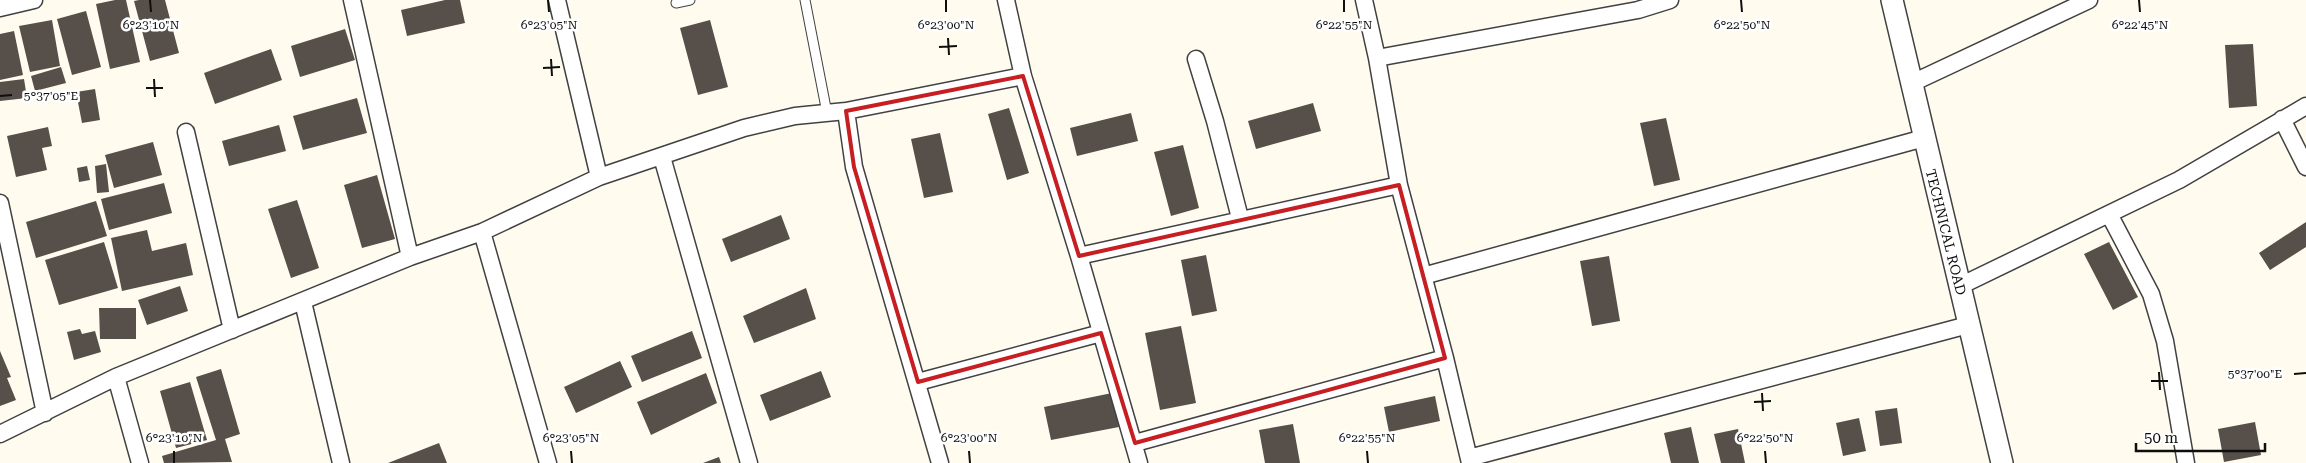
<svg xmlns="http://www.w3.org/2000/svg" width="2306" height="463" font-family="'Roboto Serif',serif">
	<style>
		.building { fill: #574f4a }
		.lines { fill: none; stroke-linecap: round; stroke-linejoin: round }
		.service-casing { stroke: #414141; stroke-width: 11 }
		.minor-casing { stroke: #414141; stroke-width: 19 }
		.tertiary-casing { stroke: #414141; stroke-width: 24 }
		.service { stroke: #fff; stroke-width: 9 }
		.minor { stroke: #fff; stroke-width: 16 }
		.tertiary { stroke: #fff; stroke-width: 21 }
		.marked { fill: none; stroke: #c61e21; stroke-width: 4; stroke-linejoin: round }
		.ticks { fill: none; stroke: #0e0e0e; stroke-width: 2 }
		.labels { text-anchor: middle; stroke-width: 5; stroke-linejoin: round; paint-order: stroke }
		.street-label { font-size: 14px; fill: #0e0e0e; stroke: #fff }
		.ticks-label { font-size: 12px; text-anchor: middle; fill: #0e0e0e; stroke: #fff; stroke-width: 5; stroke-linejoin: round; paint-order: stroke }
	</style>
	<rect width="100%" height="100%" fill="#fffcef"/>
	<path class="building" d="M115,0H126L140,62L110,69L96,4Z
		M139,0H165L179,53L150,61L134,1Z
		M445,0H460L465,23L407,36L401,10Z
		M86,11L101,67L72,75L57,19Z
		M52,20L60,66L30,72L19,26Z
		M710,20L728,87L698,95L680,28Z
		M345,29L355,60L300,77L291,46Z
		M14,31L23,75L0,80V34Z
		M2253,44L2257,106L2229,108L2225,45Z
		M271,49L282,80L215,104L204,73Z
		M61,67L66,83L35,91L31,76Z
		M24,79L27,98L0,101V82Z
		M95,89L100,120L82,123L76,92Z
		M357,98L367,133L303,150L293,116Z
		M1313,103L1321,131L1256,149L1248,121Z
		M1009,108L1029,173L1007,180L988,114Z
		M1131,113L1138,141L1077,156L1070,128Z
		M1666,118L1680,180L1654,186L1640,123Z
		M279,125L286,151L229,166L222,141Z
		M48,127L52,146L42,148L47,170L16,177L7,136Z
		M940,133L953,192L924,198L911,139Z
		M153,142L162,175L114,188L105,155Z
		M1183,145L1199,208L1171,216L1154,152Z
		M106,164L109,192L97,193L95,166Z
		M87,166L90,180L79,182L77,168Z
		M377,175L395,239L362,248L344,185Z
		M164,183L172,213L109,230L101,199Z
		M297,200L319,268L291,278L268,209Z
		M96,201L107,236L36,258L26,222Z
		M781,215L790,239L731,262L722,239Z
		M2306,222V247L2270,270L2259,253Z
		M147,230L152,251L186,243L193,275L122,291L111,238Z
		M104,242L118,288L59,305L45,260Z
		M2109,242L2138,297L2113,310L2084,254Z
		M1206,255L1217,311L1192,316L1181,260Z
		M1609,256L1620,321L1592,326L1580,261Z
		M180,286L188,311L147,325L138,300Z
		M806,288L816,319L754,343L743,316Z
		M99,308H136V339H100Z
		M1181,326L1196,403L1160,410L1145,333Z
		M80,329L82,334L95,331L101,352L74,360L67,332Z
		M692,331L702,358L642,382L631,356Z
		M0,351L11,377L7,378L16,400L0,406Z
		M620,361L632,387L576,413L564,387Z
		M221,369L240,434L225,439L232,462L164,463L162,456L216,440L196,377Z
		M821,371L831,397L770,421L760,395Z
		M706,373L717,403L651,435L637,402Z
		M190,382L207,440L176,448L160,391Z
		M1112,393L1119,427L1051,440L1044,407Z
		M1435,396L1440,421L1389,432L1384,407Z
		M1897,408L1902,443L1880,446L1875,411Z
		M1859,418L1866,451L1843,456L1836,423Z
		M2255,422L2261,455L2224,462L2218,429Z
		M1293,424L1300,463H1265L1259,430Z
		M1691,427L1699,463H1671L1664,433Z
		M1738,429L1745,463H1721L1714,434Z
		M439,443L447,463H388Z
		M719,457L721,463H703Z"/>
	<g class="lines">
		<g class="service-casing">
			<path id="service" d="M805,0L827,113
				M676,3L690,0"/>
		</g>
		<g class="minor-casing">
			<path id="minor" d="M352,0L410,257
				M557,0L599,177
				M1006,0L1023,76L1079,256L1139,463
				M1364,0L1377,58L1399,185L1445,358L1470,463
				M0,8L34,0
				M1377,58L1638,10L1670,0
				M1196,59L1215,121L1240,218
				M1910,84L2089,0
				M846,111L854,167L940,463
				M2282,119L2306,167
				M186,132L232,330
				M662,157L749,463
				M0,203L45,413
				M2109,214L2151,294L2165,341L2186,463
				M482,232L548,463
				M1079,256L1399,185
				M1423,276L1924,138
				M1960,286L2179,180L2306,106
				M303,302L341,463
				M116,377L140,463
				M918,382L1101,333
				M0,434L116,377L410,257L482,232L599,177L744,128L795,116L846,111L1023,76
				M1135,443L1445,358
				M1469,458L1968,325"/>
		</g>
		<g class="tertiary-casing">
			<path id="tertiary" d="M1892,0L2002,463"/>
		</g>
		<use href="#service" class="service"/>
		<use href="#minor" class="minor"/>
		<use href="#tertiary" class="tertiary"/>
	</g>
	<path class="marked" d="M1023,76L1079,256L1399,185L1445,358L1135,443L1101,333L918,382L854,167L846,111Z"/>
	<path class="ticks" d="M150,0L151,12M548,0L549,12M946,0V12M1344,0V12M1741,0L1742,12M2139,0L2140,12M948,38L949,55M939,47L957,46M551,59L552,76M543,68L560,67M154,79L155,97M146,88H163M0,96L12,95M2159,372L2160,390M2294,374L2306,373M2151,381H2168M1762,393L1763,411M1754,402L1771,401M174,451V463M571,451L572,463M969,451L970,463M1367,451L1368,463M1765,451L1766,463"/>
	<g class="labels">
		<g class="street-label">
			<text transform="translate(1946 232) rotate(76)" y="5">TECHNICAL ROAD</text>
		</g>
	</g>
	<g class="ticks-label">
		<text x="1344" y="29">6°22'55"N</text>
		<text x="1742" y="29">6°22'50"N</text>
		<text x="2140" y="29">6°22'45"N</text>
		<text x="151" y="29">6°23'10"N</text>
		<text x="549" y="29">6°23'05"N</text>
		<text x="946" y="29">6°23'00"N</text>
		<text x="51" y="100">5°37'05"E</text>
		<text x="2255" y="378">5°37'00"E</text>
		<text x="174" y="442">6°23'10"N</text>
		<text x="571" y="442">6°23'05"N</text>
		<text x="969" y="442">6°23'00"N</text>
		<text x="1367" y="442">6°22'55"N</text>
		<text x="1765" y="442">6°22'50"N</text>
	</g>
	<path d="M2136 443v8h129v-8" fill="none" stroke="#0e0e0e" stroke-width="2.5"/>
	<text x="2144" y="443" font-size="15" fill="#0e0e0e" stroke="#ffffff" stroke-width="4" paint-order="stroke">50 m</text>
</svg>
